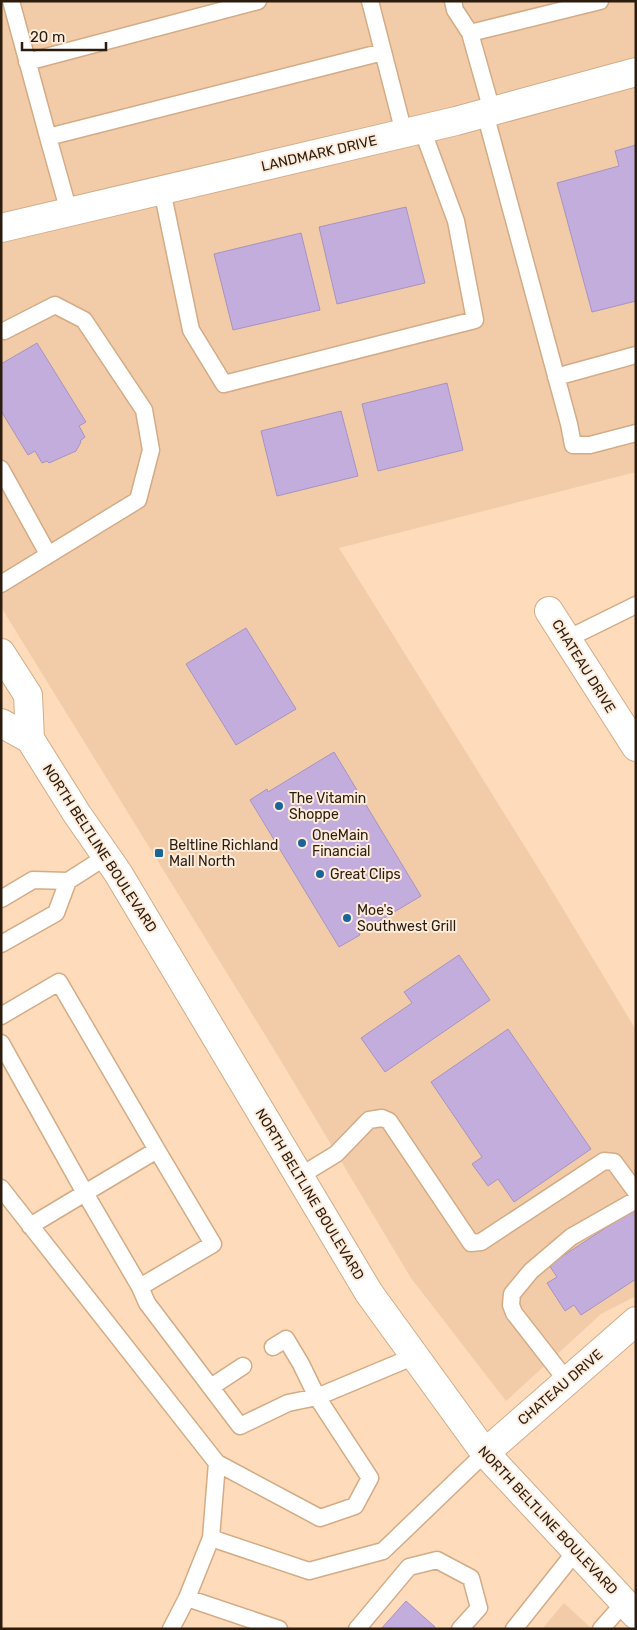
<svg xmlns="http://www.w3.org/2000/svg" width="637" height="1630" font-family="Rubik,sans-serif">
	<style>
		.built { fill: #f2cca9 }
		.building { fill: #c2addd; stroke: #a793c1 }
		.lines { fill: none; stroke-linecap: round; stroke-linejoin: round }
		.service-casing { stroke: #d4ab85; stroke-width: 19 }
		.minor-casing { stroke: #d4ab85; stroke-width: 30 }
		.primary-casing { stroke: #d4ab85; stroke-width: 30 }
		.service { stroke: #fff; stroke-width: 16 }
		.minor { stroke: #fff; stroke-width: 28 }
		.primary { stroke: #fff; stroke-width: 28 }
		.poi-dot { fill: #1b6498; stroke: #fdecdc; stroke-width: 2 }
		.labels { text-anchor: middle; stroke-width: 4; stroke-linejoin: round; paint-order: stroke }
		.street-label { font-size: 14px; fill: #2b1c0d; stroke: #fdecdc }
		.poi-label { font-size: 14px; fill: #2b1c0d; stroke: #fdecdc; text-anchor: start }
	</style>
	<rect width="100%" height="100%" fill="#fddbbb"/>
	<path class="built" d="M1,1H636V472L339,548L545,879L636,1030V1296L601,1314L506,1401L411,1278L275,1051L1,607Z
		M564,1603L592,1629H542Z"/>
	<path class="building" d="M636,145V301L592,312L557,183L619,166L615,151Z
		M406,207L425,283L337,304L319,227Z
		M301,233L320,310L233,330L214,254Z
		M37,343L86,422L79,426L85,437L80,441L81,442L76,451L49,463L47,461L42,463L35,451L28,455L1,411V364Z
		M447,383L463,450L378,471L362,404Z
		M341,411L358,476L277,496L261,431Z
		M246,628L296,709L236,745L186,664Z
		M334,752L421,896L359,933L360,935L339,947L250,800L267,789L268,792Z
		M459,955L490,1000L385,1072L361,1038L412,1003L404,992Z
		M508,1029L591,1149L514,1202L498,1179L488,1186L472,1164L482,1157L431,1082Z
		M636,1208V1279L581,1315L574,1305L565,1311L547,1283L557,1277L549,1265Z
		M406,1601L435,1627L434,1629H381Z"/>
	<g class="lines">
		<g class="service-casing">
			<path id="service" d="M11,1L48,137
				M370,1L404,133
				M453,1L455,10L470,33
				M27,62L258,1
				M492,111L470,33L600,1
				M485,113L569,424L573,445H590L636,433
				M162,190L191,330L224,384L475,320L456,221L422,129
				M69,212L48,137L383,52
				M556,377L636,355
				M1,469L48,554
				M1,584L138,500L151,450L144,410L84,320L55,305L4,331
				M567,639L636,605
				M1,899L33,880L68,881L107,856
				M1,944L56,913L68,881
				M1,1016L59,982L157,1150
				M1,1043L85,1193L157,1150L213,1244L140,1287
				M300,1176L336,1154L369,1120L382,1118L389,1121L471,1243L481,1242L604,1161L614,1162L636,1192
				M1,1188L217,1463L211,1538L309,1571L383,1551L485,1453
				M30,1226L85,1193L140,1287L147,1303L240,1426L288,1403L317,1397L415,1356
				M567,1381L514,1313L511,1305L512,1294L531,1271L571,1237L636,1200
				M211,1387L243,1366
				M217,1463L320,1518L355,1506L370,1478L317,1397L301,1364L286,1339L273,1347
				M187,1598L279,1629
				M171,1629L187,1598L211,1538
				M357,1629L409,1567L437,1560L471,1578L479,1608L460,1629
				M514,1629L576,1551
				M601,1629L624,1603"/>
		</g>
		<g class="minor-casing">
			<path id="minor" d="M1,228L456,121L636,72
				M549,611L636,747
				M485,1453L636,1321"/>
		</g>
		<g class="primary-casing">
			<path id="primary" d="M1,653L28,695L30,739
				M1,723L30,739L77,814L118,873L369,1293L485,1453L636,1615"/>
		</g>
		<use href="#service" class="service"/>
		<use href="#minor" class="minor"/>
		<use href="#primary" class="primary"/>
	</g>
	<g class="poi-dot">
		<circle cx="279" cy="806" r="5"/>
		<circle cx="302" cy="843" r="5"/>
		<rect x="154" y="848" width="10" height="10" rx="2.5"/>
		<circle cx="320" cy="874" r="5"/>
		<circle cx="347" cy="918" r="5"/>
	</g>
	<g class="labels">
		<g class="street-label">
			<text transform="translate(319 153) rotate(-13)" y="5">LANDMARK DRIVE</text>
			<text transform="translate(584 666) rotate(58)" y="5">CHATEAU DRIVE</text>
			<text transform="translate(100 848) rotate(57)" y="5">NORTH BELTLINE BOULEVARD</text>
			<text transform="translate(310 1194) rotate(59)" y="5">NORTH BELTLINE BOULEVARD</text>
			<text transform="translate(560 1387) rotate(-41)" y="5">CHATEAU DRIVE</text>
			<text transform="translate(548 1520) rotate(47)" y="5">NORTH BELTLINE BOULEVARD</text>
		</g>
		<g class="poi-label">
			<text x="289" y="803">The Vitamin<tspan x="289" dy="16">Shoppe</tspan></text>
			<text x="312" y="840">OneMain<tspan x="312" dy="16">Financial</tspan></text>
			<text x="169" y="850">Beltline Richland<tspan x="169" dy="16">Mall North</tspan></text>
			<text x="330" y="879">Great Clips</text>
			<text x="357" y="915">Moe's<tspan x="357" dy="16">Southwest Grill</tspan></text>
		</g>
	</g>
	<rect width="637" height="1630" fill="none" stroke="#2b1c0d" stroke-width="5"/>
	<path d="M22 42v8h84v-8" fill="none" stroke="#2b1c0d" stroke-width="2.5"/>
	<text x="30" y="42" font-size="15" fill="#2b1c0d" stroke="#fdecdc" stroke-width="4" paint-order="stroke">20 m</text>
</svg>
